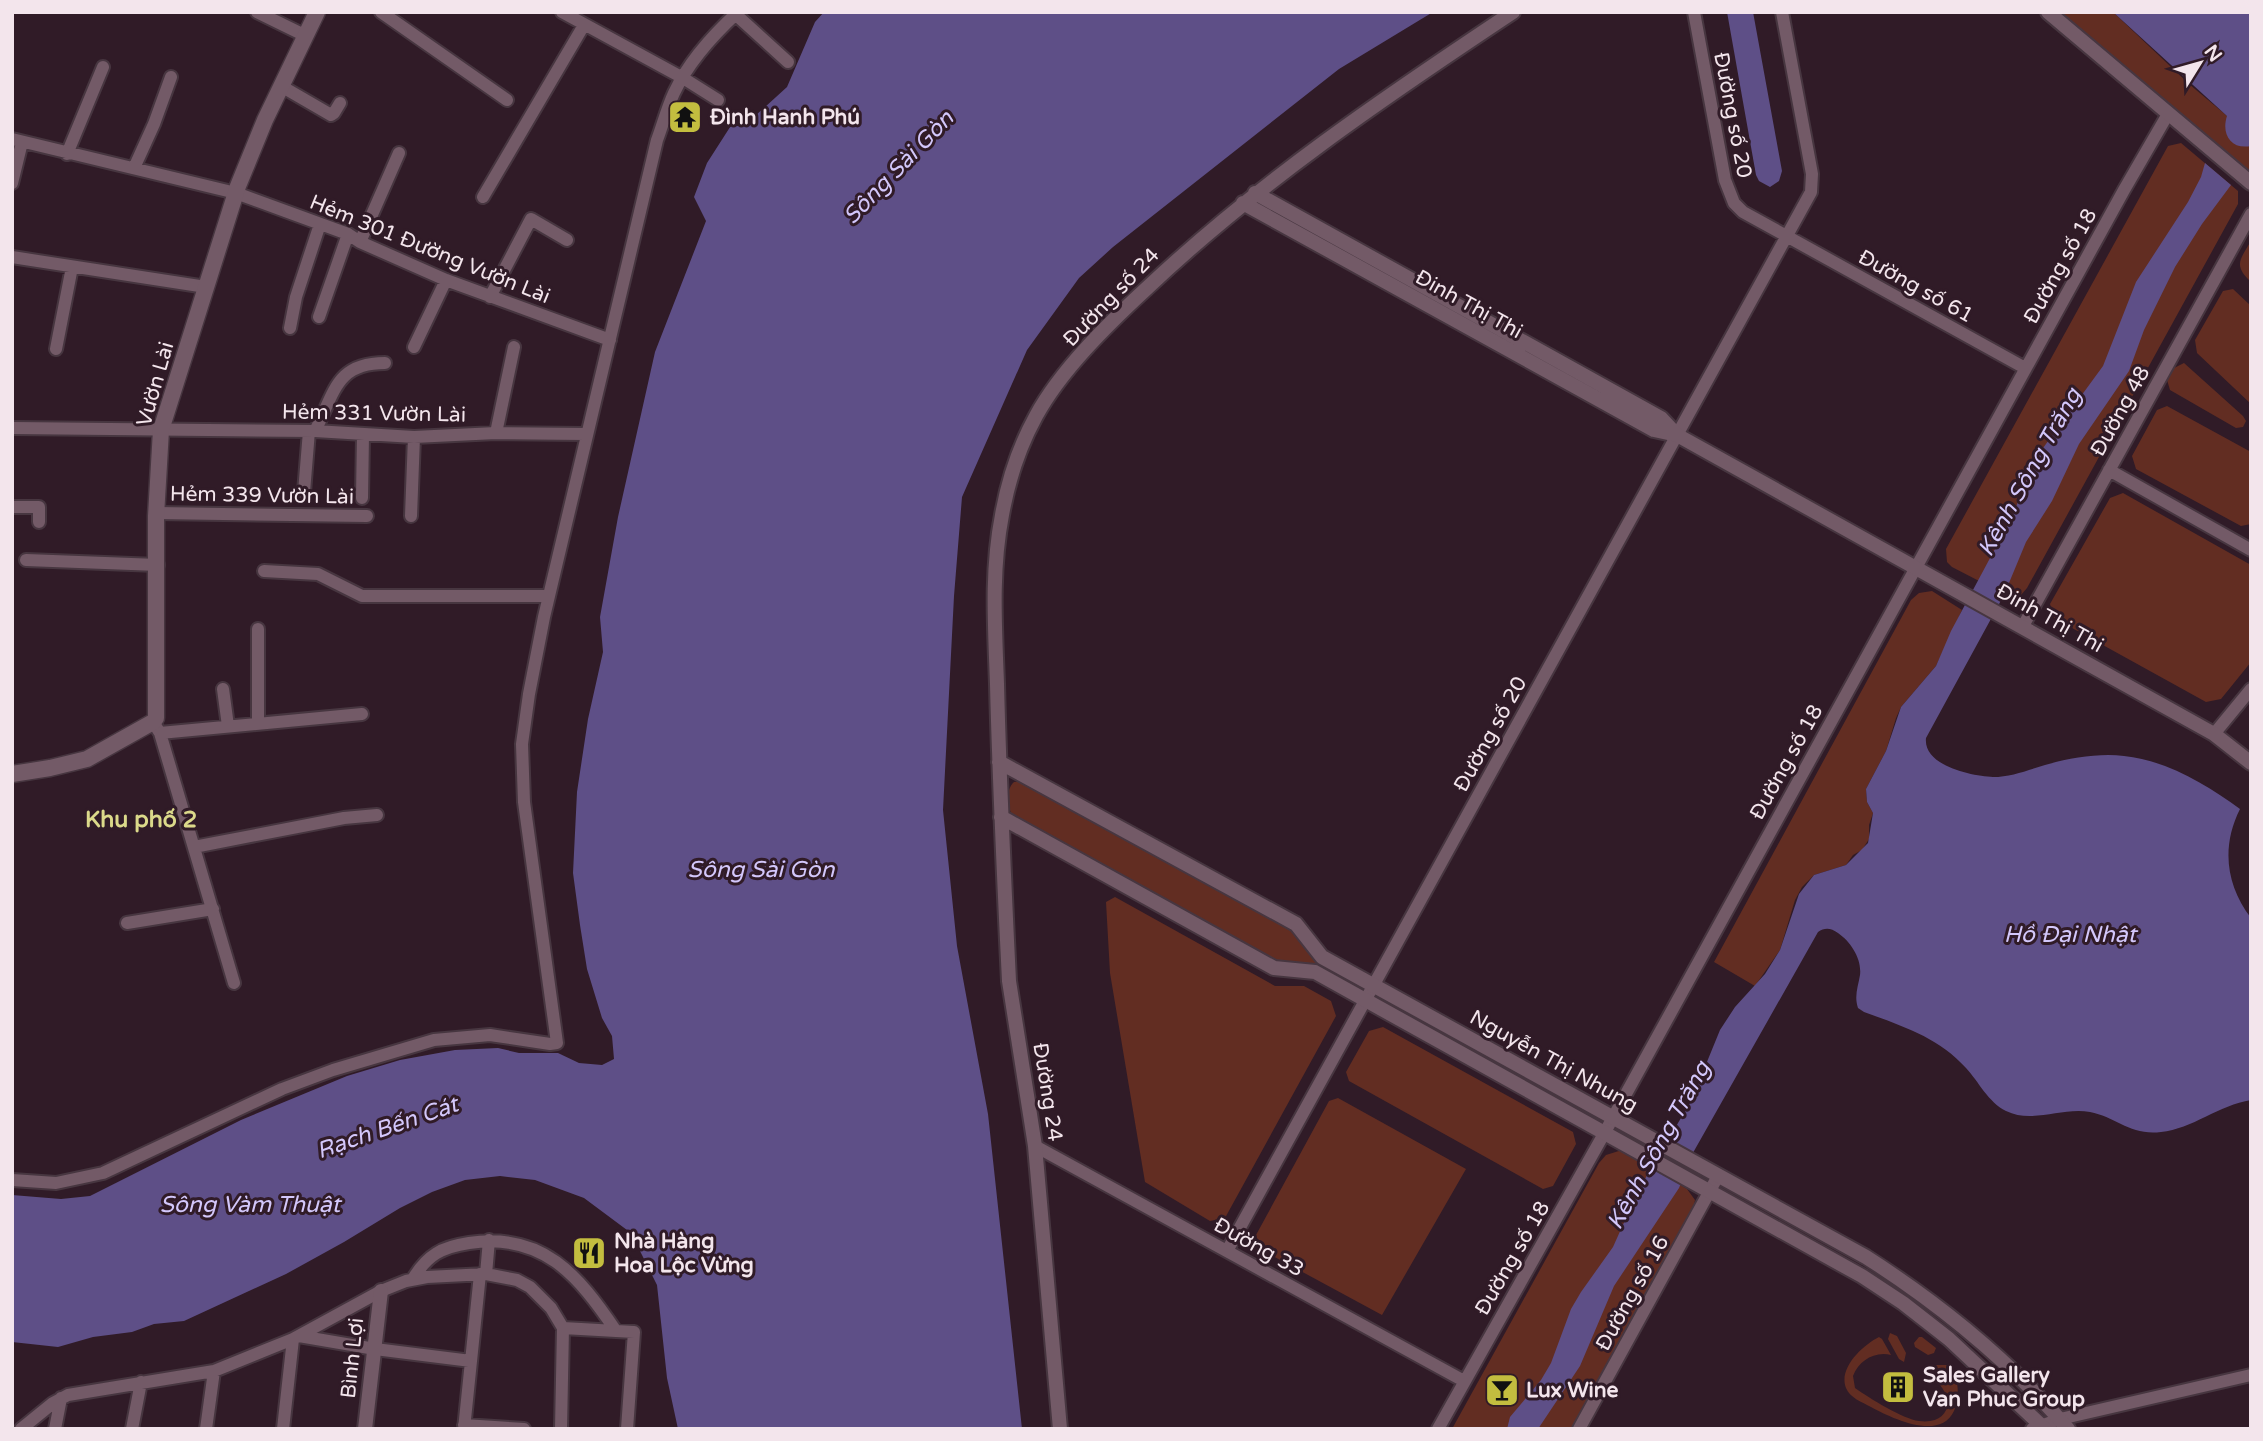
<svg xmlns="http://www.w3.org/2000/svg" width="2263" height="1441" font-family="'Varela Round',sans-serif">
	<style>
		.green { fill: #622d22 }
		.water { fill: #5e4f87 }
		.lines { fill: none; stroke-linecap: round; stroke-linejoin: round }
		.minor-casing { stroke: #473640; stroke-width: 16 }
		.tertiary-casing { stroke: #473640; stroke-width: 18 }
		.secondary-casing { stroke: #473640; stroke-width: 19 }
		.minor { stroke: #735a67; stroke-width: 12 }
		.tertiary { stroke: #735a67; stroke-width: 14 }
		.secondary { stroke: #735a67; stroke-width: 16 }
		.labels { text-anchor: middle; stroke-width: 6; stroke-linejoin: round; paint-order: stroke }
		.street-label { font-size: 21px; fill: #f3e5ec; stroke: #301b27 }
		.poi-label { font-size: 21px; font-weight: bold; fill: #f3e5ec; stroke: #301b27; text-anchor: start }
		.water-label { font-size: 23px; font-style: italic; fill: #d3c7fb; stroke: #301b27 }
		.neighbourhood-label { font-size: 23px; font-weight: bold; fill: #dbd98a; stroke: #301b27 }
	</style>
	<rect width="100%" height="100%" fill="#301b27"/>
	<path class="green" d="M2059,12H2113L2189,84L2251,136V175Z
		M2181,143L2238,191V204L2027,588L2021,595L2010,597L1952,567L1947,562L1946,549L2168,146Z
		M2251,241V282C2233,265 2240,260 2251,241Z
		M2233,289L2251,306V404L2197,353L2195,340L2223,291Z
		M2184,363L2243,416L2246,421L2243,427L2236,428L2170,390L2167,380L2174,368Z
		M2167,406L2251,452V524L2241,526L2136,469L2132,456L2157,410Z
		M2123,493L2251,565V662L2221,699L2206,702L2054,618L2050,604L2110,498Z
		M1932,591L1962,610L1936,666L1901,707L1896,718L1886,751L1866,789L1867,802L1873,813L1869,825V839L1862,850L1853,855L1846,865L1814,875L1802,887L1795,900L1780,950L1755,986L1714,962L1911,600L1919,593Z
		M1021,781L1292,930L1314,958L1337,972L1336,975L1313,965L1279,963L1013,817C1007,807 1005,790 1014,782Z
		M1115,897L1275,986H1304L1331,1001L1336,1016L1225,1218L1210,1221L1145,1182L1110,973L1106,902Z
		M1399,1006L1580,1107L1578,1111L1396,1011Z
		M1383,1027L1573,1132L1576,1144L1553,1186L1543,1189L1349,1081L1346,1072L1369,1031Z
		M1338,1098L1466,1169L1382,1315L1260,1249L1256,1235L1329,1101Z
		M1622,1150L1629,1152L1687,1189L1695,1200L1694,1205L1572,1429H1452L1599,1163L1606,1155Z
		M1890,1333L1897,1336L1906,1353L1904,1362L1899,1359L1888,1339Z
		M1879,1337L1882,1339L1891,1355C1874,1351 1859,1361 1853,1376L1855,1388C1869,1398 1903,1419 1919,1421C1950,1425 1956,1398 1935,1380L1956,1379C1959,1389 1958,1400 1954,1411C1940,1441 1893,1419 1871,1407C1862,1402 1850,1398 1846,1388C1838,1368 1863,1345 1879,1337Z
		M1919,1337H1922L1936,1348L1934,1353L1928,1355L1915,1347L1914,1343Z
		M1927,1365H1949L1954,1369L1950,1373L1926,1375L1921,1372Z"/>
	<path class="water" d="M824,12H1433L1339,69L1113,247L1079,278L1027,350L962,497L954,596L943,810L957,946L988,1114L1022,1429H678L667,1378L657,1285L631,1233L584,1198L535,1180L500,1176L465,1180L432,1192L400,1208L344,1242L286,1274L184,1321L154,1324L132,1332L93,1337L58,1347L12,1342V1195L61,1199L90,1196L241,1120L347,1076L400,1060L455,1050L498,1048L519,1053H558L579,1063L602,1065L614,1059L612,1036L602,1018L587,969L580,925L573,873L577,792L588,719L603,652L600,617L618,517L655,352L706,221L694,197L707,163L732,124L755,116L787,87L815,22Z
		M1727,12H1753L1782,171L1779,181L1770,187L1759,181L1756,175Z
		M2113,12H2251V146C2231,150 2221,134 2227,116Z
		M2205,163L2231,185L2202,224L2175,267L2144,330L2129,371L2079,444L2052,501L2026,542L2004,595L1926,738C1923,766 1972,776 1993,777C2011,777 2028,770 2045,765C2070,758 2099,753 2124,756C2166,760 2207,785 2240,809C2221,847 2226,885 2251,918V1100C2219,1105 2192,1129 2161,1132C2131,1136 2116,1117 2090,1112C2062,1107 2032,1124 2006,1111C1988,1102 1979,1082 1966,1068C1938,1037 1902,1026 1864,1012L1858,1008C1854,996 1858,987 1860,975C1862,959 1851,942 1838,933C1831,928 1825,927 1818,932L1694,1151L1679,1188L1614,1286L1580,1366L1538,1429H1507L1510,1417L1541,1380L1551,1363L1571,1309L1581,1292L1613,1247L1639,1189L1691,1101L1720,1030L1735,1007L1765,974L1780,950L1799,894L1814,875L1846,865L1868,843L1873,813L1867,802L1866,789L1886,751L1901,707L1936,666L1951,631L2012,517L2035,459L2103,366L2136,282L2188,202L2201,177Z"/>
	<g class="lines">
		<g class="minor-casing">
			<path id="minor" d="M257,12L306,36
				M381,12L507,100
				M562,12L683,78L718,100
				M733,12L788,62
				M1694,12L1725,180L1734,203L1743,212L2025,368
				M281,86L331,115L334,113L340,103
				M12,139L236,193L348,234L360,242L446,280L610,340
				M67,154L103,67
				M134,168L154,124L171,77
				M12,183L22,142
				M483,197L584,25
				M360,242L399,153
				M12,257L206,287
				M490,297L531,219L567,240
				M319,317L348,234
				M290,328L296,297L320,224
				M414,347L446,280
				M56,349L72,267
				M12,428L315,431L414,437L496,433L586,434
				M315,431C335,392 336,363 385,363
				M496,433L514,347
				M2109,470L2251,550
				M304,492L309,431
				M362,498L363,435
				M12,507H39V522
				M156,513L367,516
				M411,516L414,437
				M26,560L158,565
				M264,571L318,574L362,596H549
				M2023,626L2251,214
				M223,689L228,726
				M153,722L160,733L234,983
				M258,723V629
				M160,733L362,714
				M2214,734L2251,689
				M194,847L344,818L377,815
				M127,923L213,909
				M1035,1146L1464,1381
				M12,1180L56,1183L103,1173L282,1089L333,1070L434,1040L490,1035L550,1044L557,1043L524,802L522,744L529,694L544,617L657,140C663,124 667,108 674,93C688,63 714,34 738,12
				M1227,1251L1811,192L1812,174L1782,12
				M486,1274L489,1240
				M413,1279C427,1255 442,1247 469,1243C543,1232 578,1275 616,1331
				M563,1328L634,1332L627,1429
				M299,1336L375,1349L471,1361
				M464,1425L524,1429
				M21,1429L53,1403L68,1395L214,1371L293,1339L381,1291L406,1281L427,1277L486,1274L517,1280L530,1287L551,1308L563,1328L561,1429
				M55,1429L61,1398
				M132,1429L141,1382
				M206,1429L214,1371
				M283,1429L293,1339
				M464,1429L480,1274
				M1438,1429L1605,1132L2124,190L2168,114
				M1579,1429L1718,1176
				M2032,1429L2060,1419L2251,1375"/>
		</g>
		<g class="tertiary-casing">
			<path id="tertiary" d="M2048,12L2251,183
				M1255,193L1661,418L1677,435
				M1243,203L1654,430L1677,435L2214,734L2251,763
				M999,762L1296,924L1322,957L1866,1257C1941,1305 2010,1361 2068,1429
				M1001,817L1274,968L1315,972L1862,1276L1903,1303L1949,1339L2045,1429
				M365,1429L381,1291
				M1060,1429L1035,1146L1009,981L1007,940C1003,855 999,769 997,684C995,627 991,571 1002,515C1008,481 1019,447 1036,416C1061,370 1107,325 1146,289C1258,183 1385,97 1513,12"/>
		</g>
		<g class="secondary-casing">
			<path id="secondary" d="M12,774L50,768L87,759L153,722L156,718V516L161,430L238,186L265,120L317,12"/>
		</g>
		<use href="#minor" class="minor"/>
		<use href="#tertiary" class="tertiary"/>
		<use href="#secondary" class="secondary"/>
	</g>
	<defs>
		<g id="temple-square" transform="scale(1.75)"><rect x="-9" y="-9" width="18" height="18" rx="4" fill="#c3bd3f" stroke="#301b27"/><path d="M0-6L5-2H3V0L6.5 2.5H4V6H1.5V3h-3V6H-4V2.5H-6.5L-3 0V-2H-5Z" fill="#111"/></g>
		<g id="restaurant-square" transform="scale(1.75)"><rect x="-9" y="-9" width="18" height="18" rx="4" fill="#c3bd3f" stroke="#301b27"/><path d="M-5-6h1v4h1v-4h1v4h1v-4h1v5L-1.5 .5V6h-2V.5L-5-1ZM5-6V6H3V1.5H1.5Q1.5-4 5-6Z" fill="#111"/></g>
		<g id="building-square" transform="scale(1.75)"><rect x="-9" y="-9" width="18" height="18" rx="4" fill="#c3bd3f" stroke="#301b27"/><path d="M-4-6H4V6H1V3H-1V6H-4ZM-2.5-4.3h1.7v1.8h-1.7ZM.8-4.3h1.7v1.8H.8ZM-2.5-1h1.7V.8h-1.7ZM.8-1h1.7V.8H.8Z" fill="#111"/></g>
		<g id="bar-square" transform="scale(1.75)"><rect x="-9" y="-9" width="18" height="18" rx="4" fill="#c3bd3f" stroke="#301b27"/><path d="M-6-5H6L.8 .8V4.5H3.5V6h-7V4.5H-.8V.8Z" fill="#111"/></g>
	</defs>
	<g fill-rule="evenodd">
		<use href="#temple-square" x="685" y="117"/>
		<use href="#restaurant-square" x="589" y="1253"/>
		<use href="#building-square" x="1898" y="1387"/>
		<use href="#bar-square" x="1502" y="1390"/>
	</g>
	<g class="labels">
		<g class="street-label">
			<text transform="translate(1733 115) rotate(79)" y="7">Đường số 20</text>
			<text transform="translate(430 249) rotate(22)" y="7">Hẻm 301 Đường Vườn Lài</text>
			<text transform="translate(2060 266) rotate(-61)" y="7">Đường số 18</text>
			<text transform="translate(1916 286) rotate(29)" y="7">Đường số 61</text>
			<text transform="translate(1111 297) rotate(-46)" y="7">Đường số 24</text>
			<text transform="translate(1469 304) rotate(29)" y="7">Đinh Thị Thi</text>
			<text transform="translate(155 384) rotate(-74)" y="7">Vườn Lài</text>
			<text transform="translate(2120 411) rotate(-61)" y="7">Đường 48</text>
			<text transform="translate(374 413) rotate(1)" y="7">Hẻm 331 Vườn Lài</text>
			<text transform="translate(262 495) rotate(1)" y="7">Hẻm 339 Vườn Lài</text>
			<text transform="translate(2050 618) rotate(29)" y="7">Đinh Thị Thi</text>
			<text transform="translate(1490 734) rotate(-61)" y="7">Đường số 20</text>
			<text transform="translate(1786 762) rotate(-61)" y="7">Đường số 18</text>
			<text transform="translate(1554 1061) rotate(29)" y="7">Nguyễn Thị Nhung</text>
			<text transform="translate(1048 1092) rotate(81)" y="7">Đường 24</text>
			<text transform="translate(1259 1247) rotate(29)" y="7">Đường 33</text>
			<text transform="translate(1512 1258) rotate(-60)" y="7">Đường số 18</text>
			<text transform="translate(1632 1293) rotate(-61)" y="7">Đường số 16</text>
			<text transform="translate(352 1358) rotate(-84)" y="7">Bình Lợi</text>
		</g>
		<g class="poi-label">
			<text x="710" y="124">Đình Hanh Phú</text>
			<text x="614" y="1248">Nhà Hàng<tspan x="614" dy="24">Hoa Lộc Vừng</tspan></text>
			<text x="1923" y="1382">Sales Gallery<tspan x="1923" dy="24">Van Phuc Group</tspan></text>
			<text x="1526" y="1397">Lux Wine</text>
		</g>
		<g class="water-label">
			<text transform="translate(898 167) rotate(-46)" y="8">Sông Sài Gòn</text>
			<text transform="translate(2029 472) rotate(-61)" y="8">Kênh Sông Trăng</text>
			<text x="761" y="877">Sông Sài Gòn</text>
			<text x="2070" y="942">Hồ Đại Nhật</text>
			<text transform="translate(387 1127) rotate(-19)" y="8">Rạch Bến Cát</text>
			<text transform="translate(1658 1145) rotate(-61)" y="8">Kênh Sông Trăng</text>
			<text x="250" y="1212">Sông Vàm Thuật</text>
		</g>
		<g class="neighbourhood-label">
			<text x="141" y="827">Khu phố 2</text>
		</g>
	</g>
	<rect width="2263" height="1441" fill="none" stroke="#f3e5ec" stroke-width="28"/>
	<g transform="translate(2200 63) rotate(53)" stroke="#301b27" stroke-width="5" paint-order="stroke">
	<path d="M0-5L12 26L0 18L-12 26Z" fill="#f3e5ec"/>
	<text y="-10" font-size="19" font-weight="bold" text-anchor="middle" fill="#f3e5ec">N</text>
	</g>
</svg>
